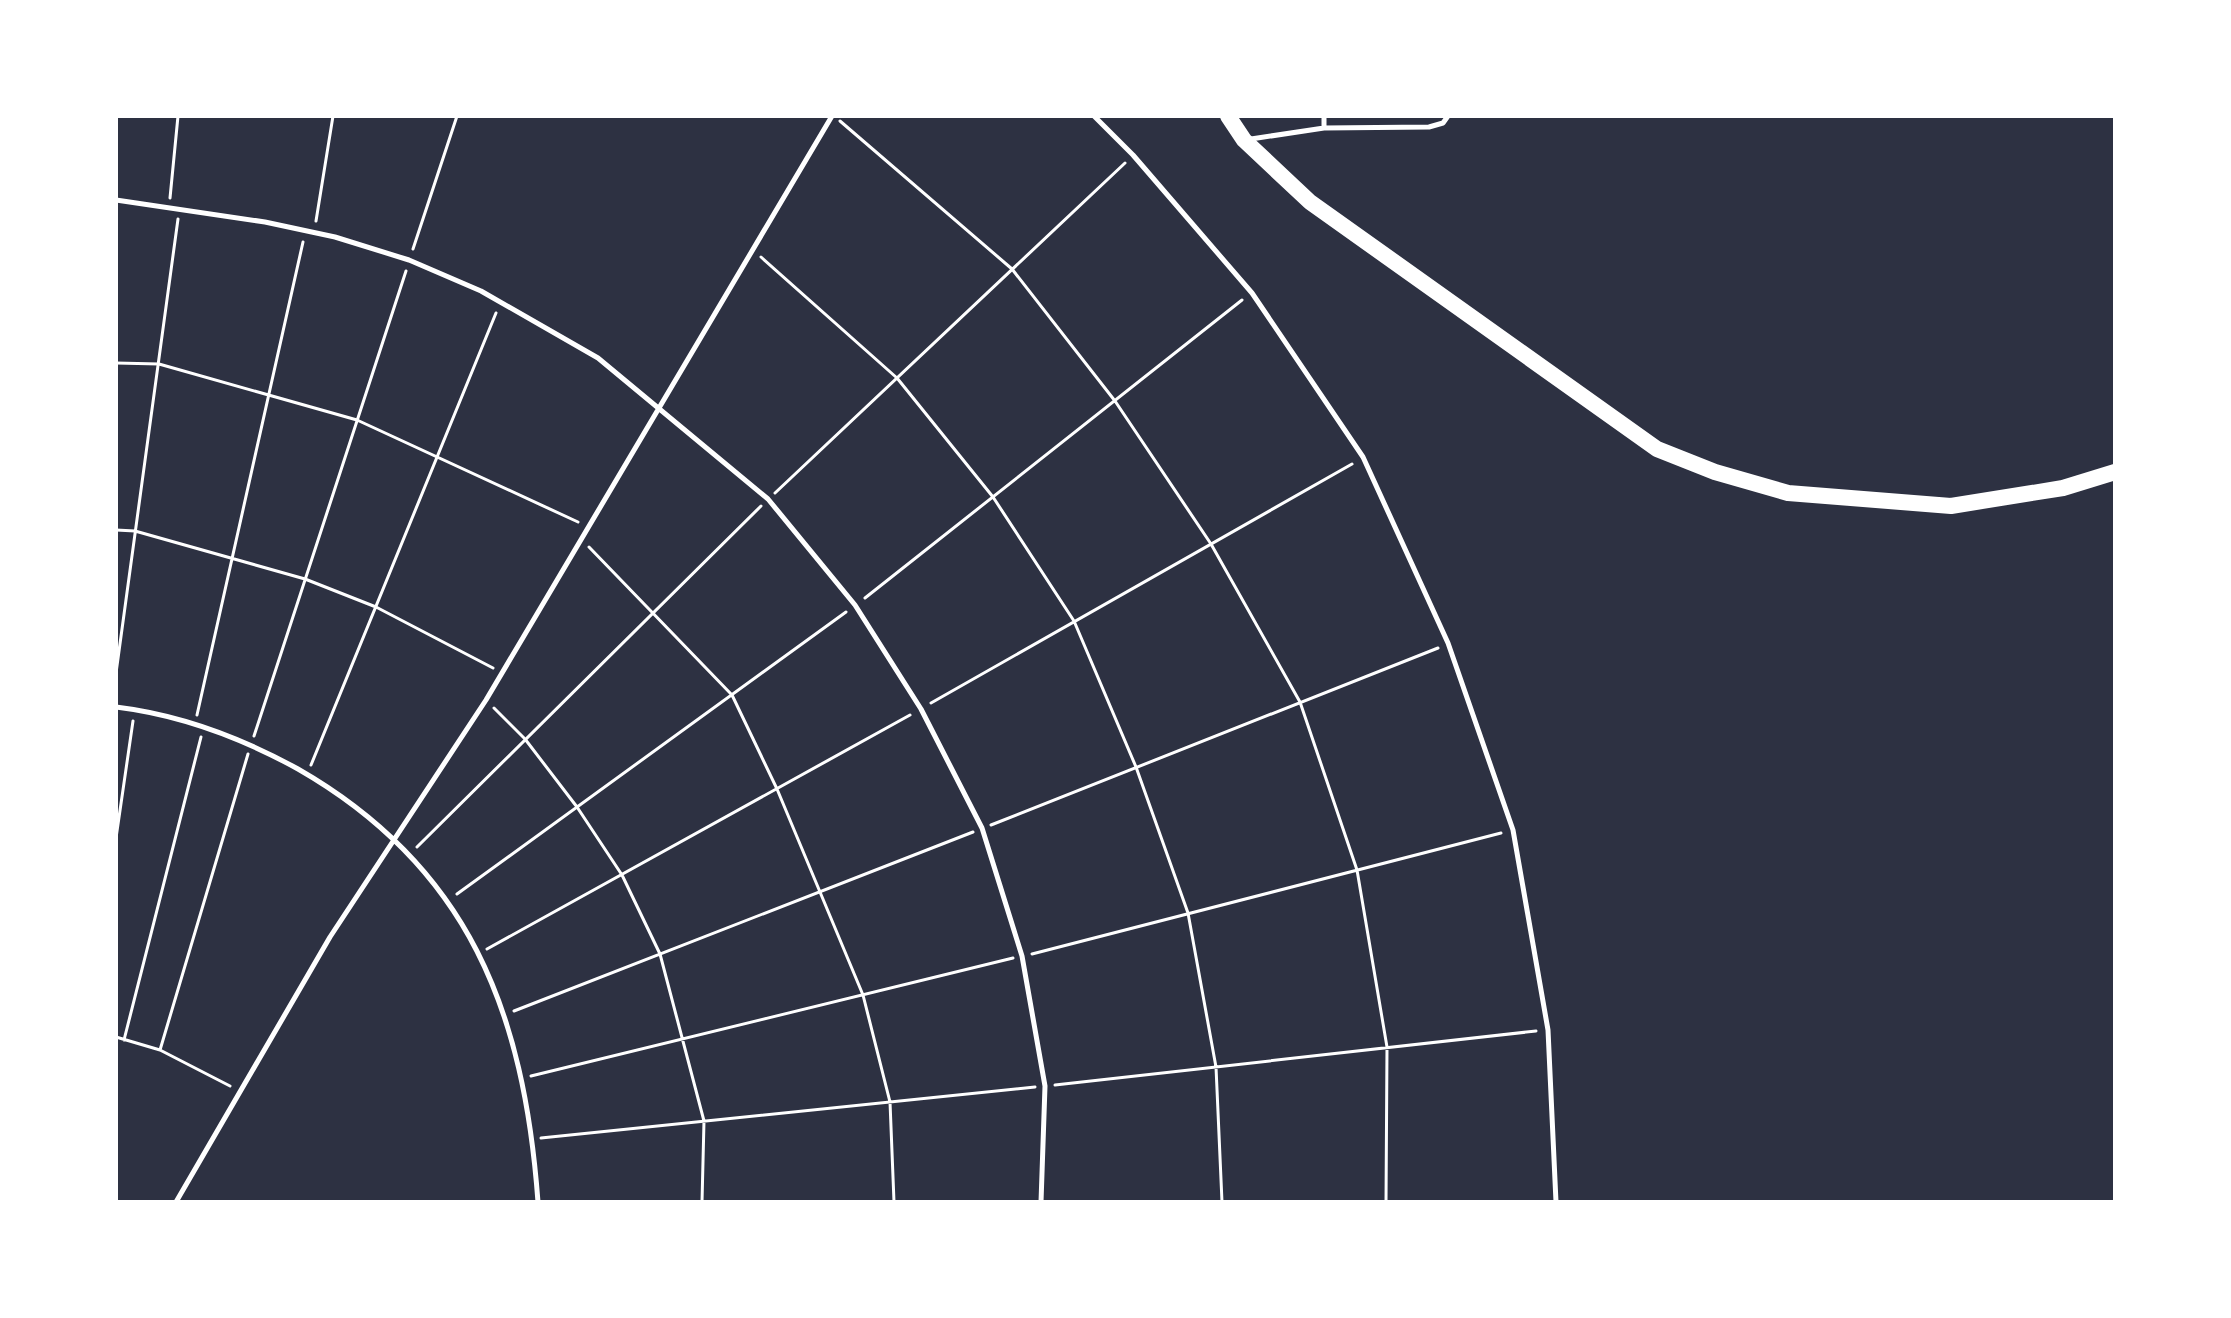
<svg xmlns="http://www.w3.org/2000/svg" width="2231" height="1318" font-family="Karla,sans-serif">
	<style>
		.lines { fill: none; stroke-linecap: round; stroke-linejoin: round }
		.path { stroke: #fff; stroke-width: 3 }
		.service { stroke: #fff; stroke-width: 5 }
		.secondary { stroke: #fff; stroke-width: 16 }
	</style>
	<rect width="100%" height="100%" fill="#2d3142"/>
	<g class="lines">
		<path class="path" d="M840,121L1012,269L1115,401L1211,544L1300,702L1357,870L1387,1047L1386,1202
			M170,198L178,116
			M316,221L333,116
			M413,249L457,116
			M761,257L897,378L993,497L1074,621L1136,767L1188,913L1216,1067L1222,1202
			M116,363L159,364L357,420L578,522
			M775,493L1125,163
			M116,530L135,531L305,579L376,607L493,668
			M589,547L732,695L777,789L863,995L890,1102L894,1202
			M865,598L1242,300
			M116,673L178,219
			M931,703L1352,464
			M494,708L525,739L577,807L622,875L660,954L704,1121L702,1202
			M197,715L303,242
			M254,736L406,271
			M311,765L496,313
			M991,825L1438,648
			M116,838L133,721
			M417,847L761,506
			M457,894L846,612
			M487,949L910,715
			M1032,954L1501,833
			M514,1011L973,832
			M116,1037L160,1050L230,1086
			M124,1040L201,737
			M160,1050L248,754
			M531,1076L1013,958
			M1055,1085L1536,1031
			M541,1138L1035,1087"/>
		<path class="service" d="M1094,116L1133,155L1252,293L1363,457L1448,643L1513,830L1548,1030L1556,1202
			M1324,116V128
			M1251,139L1324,128L1429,127L1443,123L1448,116
			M116,200L265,222L335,237L409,260L481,291L598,358L768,499L855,605L921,709L982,828L1022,956L1045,1086L1041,1202
			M116,707C182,715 240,737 298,769C469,867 524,1012 538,1202
			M176,1202L330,937L486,700L832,116"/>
		<path class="secondary" d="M1228,116L1244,140L1310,202L1657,449L1715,472L1788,493L1951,506L2063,488L2115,472"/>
	</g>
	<rect width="2231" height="1318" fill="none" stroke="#ffffff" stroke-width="236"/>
</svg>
